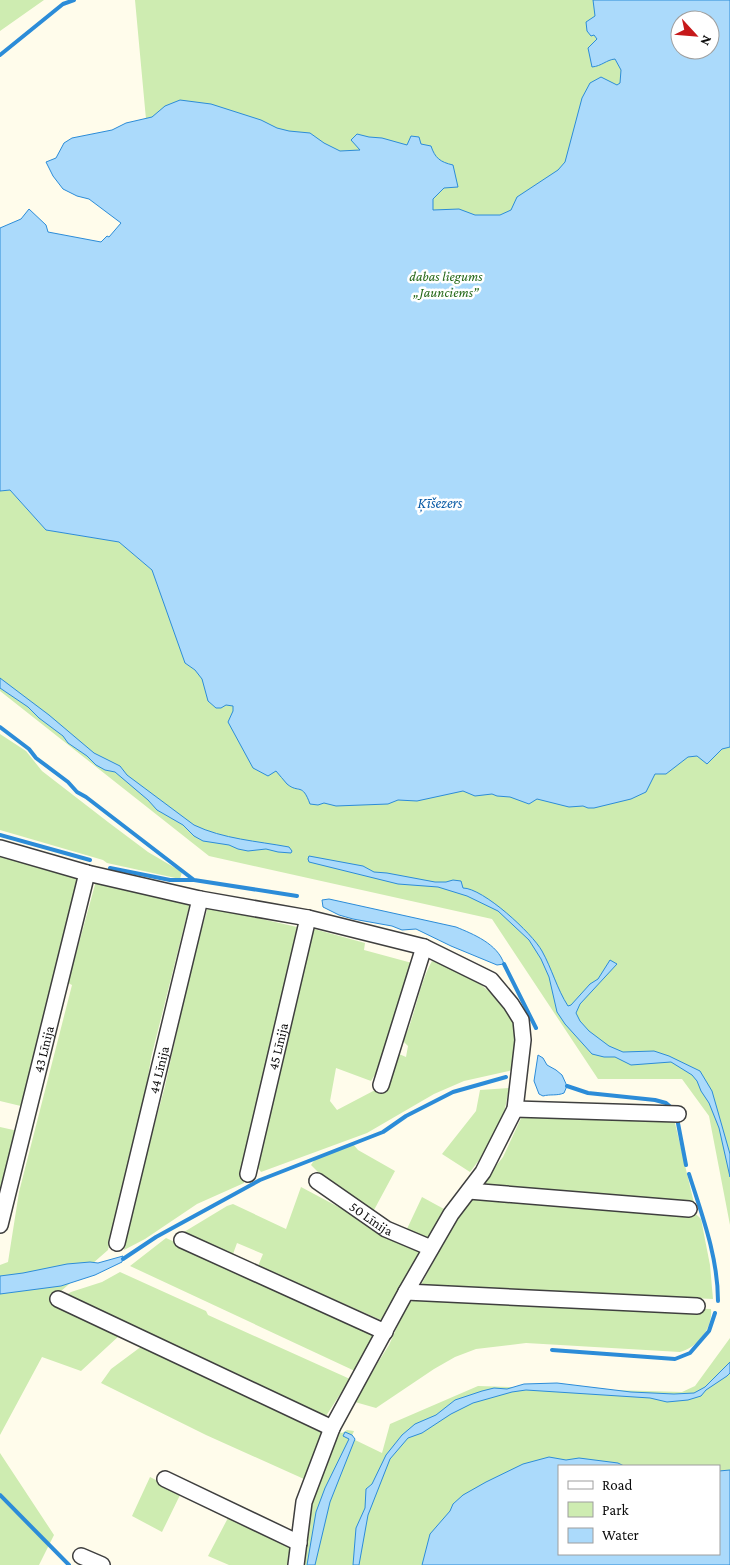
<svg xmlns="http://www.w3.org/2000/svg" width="730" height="1565" font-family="'Crimson Pro',serif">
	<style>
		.green { fill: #ceecb1; fill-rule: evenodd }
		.water { fill: #abdafb; stroke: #2c8cd8; fill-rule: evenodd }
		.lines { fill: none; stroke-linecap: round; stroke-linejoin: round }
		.stream { stroke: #2c8cd8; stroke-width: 4 }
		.minor-casing { stroke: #3f3f3f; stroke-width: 18 }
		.minor { stroke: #fff; stroke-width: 15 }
		.labels { text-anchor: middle; stroke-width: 5; stroke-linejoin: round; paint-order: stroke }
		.park-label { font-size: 14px; font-style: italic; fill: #256818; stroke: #fff }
		.street-label { font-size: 14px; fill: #0c0c0c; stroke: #fff }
		.water-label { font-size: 15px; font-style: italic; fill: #0c5da7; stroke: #fff }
	</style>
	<rect width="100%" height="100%" fill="#fffceb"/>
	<path class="green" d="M0,0H44L0,31Z
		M135,0H730V1225L709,1116L682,1079H598L492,919L209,856L0,691V491L10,490L46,530L119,542L152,570L185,662L197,672ZM680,20H710V50H680Z
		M0,734L26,751L42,771L108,822L148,852L182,872L180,879L107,863L103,860L0,830Z
		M0,854L81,875L25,1107L0,1101Z
		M96,881L190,903L151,1058L142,1116L134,1138L108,1250L52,1299L120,1335L81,1371L42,1357L0,1435V1265L8,1262L19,1192L72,985L68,983Z
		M208,907L297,927L288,985L244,1183L197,1204L145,1239L124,1250L134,1201L165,1086L194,954Z
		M314,929L365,943L364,950L412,963L384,1060L371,1081L336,1068L330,1101L337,1110L377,1089L387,1075L399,1054L406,1057L408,1046L403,1041C416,1015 418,986 432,961L468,974L509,1008L516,1030L513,1070L464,1081L434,1094L367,1133L261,1172L256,1165Z
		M509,1088L501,1129L495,1139L470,1172L442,1154L476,1111L480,1090Z
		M523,1114L674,1119L694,1203L486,1188L481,1185L503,1157Z
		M0,1127L18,1131L0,1230Z
		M353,1144L358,1150L395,1171L374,1210L338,1192L311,1165L315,1159Z
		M301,1187L423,1252L381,1320L258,1266L263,1254L237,1243L233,1254L184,1232L227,1206L233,1204L286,1229Z
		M422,1197L444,1209L427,1240L406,1231Z
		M478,1198L692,1213L696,1214L701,1219L710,1265L713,1299L421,1285L464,1205L471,1199Z
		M166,1238L375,1333L357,1372L130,1266Z
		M120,1272L206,1311L208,1315L350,1379L324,1419L64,1296L71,1292L102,1282Z
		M416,1300L711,1309C713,1328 698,1347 680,1352L526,1343L476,1349L455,1357L434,1369L376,1408L355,1402L377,1364L389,1345L408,1303Z
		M730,1338V1565H298L302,1518L337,1430L342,1433L347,1430L354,1431L351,1438L382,1453L390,1424L478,1386L682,1392L695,1386ZM559,1466H719V1554H559Z
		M142,1346L322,1433L304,1479L206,1435L101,1383L111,1369Z
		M0,1453L54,1535L39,1565H0Z
		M150,1477L181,1493L162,1532L132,1516Z
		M229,1516L292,1547L291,1565H229L208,1556Z"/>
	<path class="water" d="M593,0H730V747L722,749L707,764L697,756L688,757L666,774H655L646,792L631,799L594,808H588L583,806L569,807L537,799L529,804L510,797L497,796L492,794L475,796L463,791L417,801L398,800L388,804L336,806L324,803L318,805L310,804C302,782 299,794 287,784C283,780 280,775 276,771L268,776L253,768L228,722L233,711V706L226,705L221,708H216L208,701L202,679L195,670L185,663L152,570L119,542L46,530L10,490L0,491V228L21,219L29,209L46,225L48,232L101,242L107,236L109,237L121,223L89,199L77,196L63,189L53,176L46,162L56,158L64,143L72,138L112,130L126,123L152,117L165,106L180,100L211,104L261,120L277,128L289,131L310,133L324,143L340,151L360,150L351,140L357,134L369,137L382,138L407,145L411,136L419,137L421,144L431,146C435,158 440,162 453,165L458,187L444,188L433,199V210L459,209L475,215H500L511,210L517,197L558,170L565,162L582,98L590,83L601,77L617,85L620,83L621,70L615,59C606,60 602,66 592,67L588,48L597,39L594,35L591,36L587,31L586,22L595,16ZM680,20H710V50H680Z
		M0,678L49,715L94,753L120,766L127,775L194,825C223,839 257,841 289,847L292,851L291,853L278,852L266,849L248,851L238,849L229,845L203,841L194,836L183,825L157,810L148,800L115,772L105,770L96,765L87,756L68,743L63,736L39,718L28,707L0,688Z
		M309,856L363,866L374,872L387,873L435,882H446L453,880L461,881L463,888C483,888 532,933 542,951C552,969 557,989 568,1006L571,1005L590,984L598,979L610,960L617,964L580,1004L576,1013L580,1021L589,1031L609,1046L623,1052L654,1051L669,1056L700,1071L712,1091L730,1154V1177L719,1128L709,1103L701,1091L697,1081L692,1075L671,1062L631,1065L615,1057H604L592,1054L565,1024L557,1012L549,977L541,959L529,940L498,911L467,896L438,887L398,884L309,862L308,859Z
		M329,899L456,927C473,934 498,944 504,964L497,965L451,946L416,929L402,930L392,926L353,919L339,915L323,907L322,900Z
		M538,1055L543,1058L547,1065L556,1070L562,1075L567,1086L564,1093C557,1096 550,1094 543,1096L539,1094L534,1081Z
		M123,1256L122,1262L95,1275L61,1286L0,1294V1276L23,1273L67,1264L90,1262L98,1263Z
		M730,1362V1373L727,1376L706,1390L701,1396L688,1400L667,1402L650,1398L526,1390L512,1392L473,1403L451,1414L422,1433L408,1438L390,1459L368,1515L359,1565H353L356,1528L365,1508L366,1489L372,1484L386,1455L402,1435L415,1424L436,1415L455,1400L482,1391L494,1388L507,1389L524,1384L557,1383L631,1392L674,1394L694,1393L705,1387Z
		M345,1432L352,1435L355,1439L330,1502L315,1565H307L316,1512L325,1488L349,1439L343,1436Z
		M549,1457L566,1460L579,1458L618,1463L624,1466H559V1554H719V1471L730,1470V1565H422L430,1534L450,1511L453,1504L463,1495L486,1482L523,1464Z"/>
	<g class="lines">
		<path class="stream" d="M0,55L63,4L74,0
			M0,727L29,749L36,758L68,782L77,792L86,797L194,880L297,896
			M0,835L90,860
			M110,868L170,880H194
			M504,964L536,1028
			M567,1086L588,1093L655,1100L666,1103L673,1109
			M677,1118L686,1165
			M689,1174C702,1215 718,1257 718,1301
			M123,1259L156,1237L260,1180L383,1132L406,1116L453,1092L506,1077
			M552,1350L675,1359L690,1353L709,1331L715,1313
			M0,1495L69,1565"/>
		<g class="minor-casing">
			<g id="minor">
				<path d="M0,848L87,873L200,899L308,918L424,947L491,980L511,1004L521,1020L523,1040L515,1109L483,1172L451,1214L406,1292L332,1428L304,1502L296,1565"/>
				<path d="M381,1085L424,947"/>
				<path d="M515,1109L678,1114"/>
				<path id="s1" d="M248,1174L308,918"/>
				<path id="s2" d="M317,1181L386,1229L431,1248"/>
				<path d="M469,1191L689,1209"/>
				<path id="s3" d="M0,1225L87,873"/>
				<path d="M182,1240L385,1332"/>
				<path id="s4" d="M117,1243L200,899"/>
				<path d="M406,1292L697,1306"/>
				<path d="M58,1299L332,1428"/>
				<path d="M165,1479L299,1543"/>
				<path d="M81,1556L102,1565"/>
			</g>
		</g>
		<use href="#minor" class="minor"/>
	</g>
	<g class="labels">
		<g class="park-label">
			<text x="446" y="281">dabas liegums<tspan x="446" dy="16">„Jaunciems”</tspan></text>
		</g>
		<g class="street-label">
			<text dy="5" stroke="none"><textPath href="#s1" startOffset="131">45 Līnija</textPath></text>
			<text dy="5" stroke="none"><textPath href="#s3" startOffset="181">43 Līnija</textPath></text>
			<text dy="5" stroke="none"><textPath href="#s4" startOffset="178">44 Līnija</textPath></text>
			<text dy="5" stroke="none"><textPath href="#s2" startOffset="66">50 Līnija</textPath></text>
		</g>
		<g class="water-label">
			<text x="440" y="508">Ķīšezers</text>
		</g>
	</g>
	<rect x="558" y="1465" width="162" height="90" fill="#ffffff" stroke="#9e9e9e"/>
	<rect x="568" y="1481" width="25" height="8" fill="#ffffff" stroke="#9e9e9e"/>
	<text x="602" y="1490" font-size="15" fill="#0c0c0c">Road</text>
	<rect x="568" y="1502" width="25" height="15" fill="#ceecb1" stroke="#9e9e9e"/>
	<text x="602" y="1515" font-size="15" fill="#0c0c0c">Park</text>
	<rect x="568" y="1528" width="25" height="15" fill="#abdafb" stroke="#9e9e9e"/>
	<text x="602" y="1540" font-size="15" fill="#0c0c0c">Water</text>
	<g transform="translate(695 35) rotate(116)"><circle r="24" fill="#ffffff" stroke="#9e9e9e"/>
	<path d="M0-4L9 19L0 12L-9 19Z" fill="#c6191b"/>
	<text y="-8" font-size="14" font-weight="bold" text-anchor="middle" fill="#0c0c0c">N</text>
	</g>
</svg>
